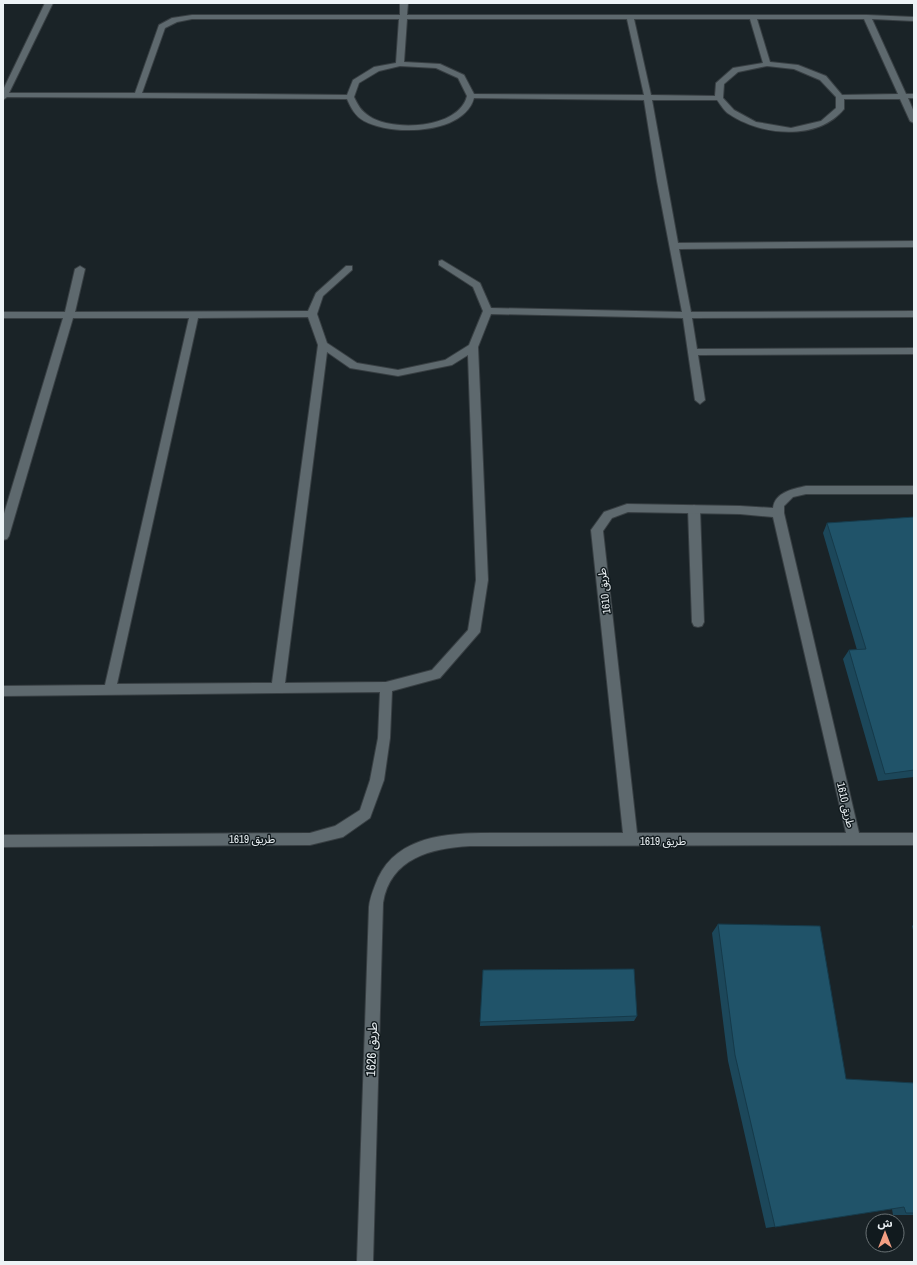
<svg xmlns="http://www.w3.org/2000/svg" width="917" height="1265" font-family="'Archivo Narrow','Noto Sans Arabic',sans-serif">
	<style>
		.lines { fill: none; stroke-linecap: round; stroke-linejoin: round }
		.lane-casing { stroke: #383f43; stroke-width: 2 }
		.street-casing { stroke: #383f43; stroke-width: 2 }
		.lane { fill: #5e696e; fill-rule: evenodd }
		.street { fill: #5e696e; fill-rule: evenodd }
		.wall { fill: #1c475a }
		.building { fill: #205369; stroke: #163a4a }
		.labels { text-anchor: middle; stroke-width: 3; stroke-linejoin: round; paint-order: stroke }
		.street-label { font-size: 11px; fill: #edf3f6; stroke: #111a1e }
		.near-street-label { font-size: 13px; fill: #edf3f6; stroke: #111a1e }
	</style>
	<rect width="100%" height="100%" fill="#1a2327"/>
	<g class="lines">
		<g class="lane-casing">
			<path id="lane" d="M45,3H53L9,93H135L159,25L172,18L192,15H400V3H408L407,15H867L914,17V21L872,19L906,94H914V98H908L914,112V123L910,121L900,99H844V109C818,141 761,136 729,114C724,111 721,105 717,100H652L678,243L914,241V247L679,249L691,312L914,311V317L692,318L697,349L914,348V354L698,355L705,400L700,404L695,400L683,318L491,314L478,347L488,580L480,632L440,678L392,691L390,738L384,780L370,818L343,837L310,845L3,847V835L310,833L335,826L360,810L370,780L378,738L380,692L3,696V686L105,685L189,318H73L9,536L7,539L3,540V517L63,318H3V312H65L75,269L80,266L85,269L75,312L308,311L316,293L346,266H352V270L323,296L317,314L327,343L357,363L398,370L445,360L469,345L483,311L473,287L439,265V261L442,260L480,283L491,308L682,312L657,181L644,100L474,98C464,135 391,136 364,121C355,116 351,108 347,99L7,97L3,100V90ZM192,19H399L396,63L374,67L353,80L347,95L142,93L165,28L177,22ZM407,19H627L644,95L474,94L464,75L440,64L404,62ZM634,19H750L763,63L733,68L716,83L715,96L651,95ZM757,19H864L898,94L842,95L826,76L798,65L770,62ZM400,66L436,68L458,78L467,96C459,129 392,132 369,116C361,111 358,105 354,97L359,83L379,71ZM767,66L794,69L820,80L836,97V108L821,121L791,128L756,122L734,110L723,98L724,84L738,72ZM308,317L318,345L272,683L117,684L198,318ZM327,352L350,368L398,376L452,365L468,355L476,580L468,630L432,670L386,682L285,683Z
				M694,505L700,509L704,622L702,626L698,627L694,626L692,622L688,509Z"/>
		</g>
		<g class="street-casing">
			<path id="street" d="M806,486H914V494H806L793,497L784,506V513L859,833H914V845L470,846C432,848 390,858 383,903L373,1262H357L369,907C370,897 374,888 378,878C403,825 474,834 523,833C556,833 590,833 623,833L591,530L604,512L627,504L740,506L773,508C775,492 793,489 806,486ZM628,512L740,514L773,517L846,833H637L603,531L612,518Z"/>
		</g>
		<use href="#lane" class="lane"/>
		<use href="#street" class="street"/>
	</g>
	<path class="wall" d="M914,517V777L878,781L843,659L849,650H857L823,533L827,523Z
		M718,924L846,1079L914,1083V1215H893L892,1209L766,1228L728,1061L712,933Z
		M914,924V934L912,926Z
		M483,970L637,1016L634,1021L480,1026Z"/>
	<path class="building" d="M914,517V770L885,774L849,650L866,649L827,523Z
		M718,924L820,926L846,1079L914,1083V1213H906L904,1207L775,1227L735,1055Z
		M634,969L637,1016L480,1022L483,970Z"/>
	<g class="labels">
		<g class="street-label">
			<text transform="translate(604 591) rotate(-96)" y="4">طريق 1610</text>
			<text transform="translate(846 805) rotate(77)" y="4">طريق 1610</text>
			<text x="252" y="843">طريق 1619</text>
			<text x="663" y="845">طريق 1619</text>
		</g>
		<g class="near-street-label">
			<text transform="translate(371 1049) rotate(-88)" y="5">طريق 1626</text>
		</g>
	</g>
	<rect width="917" height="1265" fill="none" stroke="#edf3f6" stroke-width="8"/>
	<g transform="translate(885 1233)"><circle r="19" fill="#111a1e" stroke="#697174"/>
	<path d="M0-3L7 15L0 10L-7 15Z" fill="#f39f83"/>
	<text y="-6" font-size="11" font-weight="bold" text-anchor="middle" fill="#edf3f6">ش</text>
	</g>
</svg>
